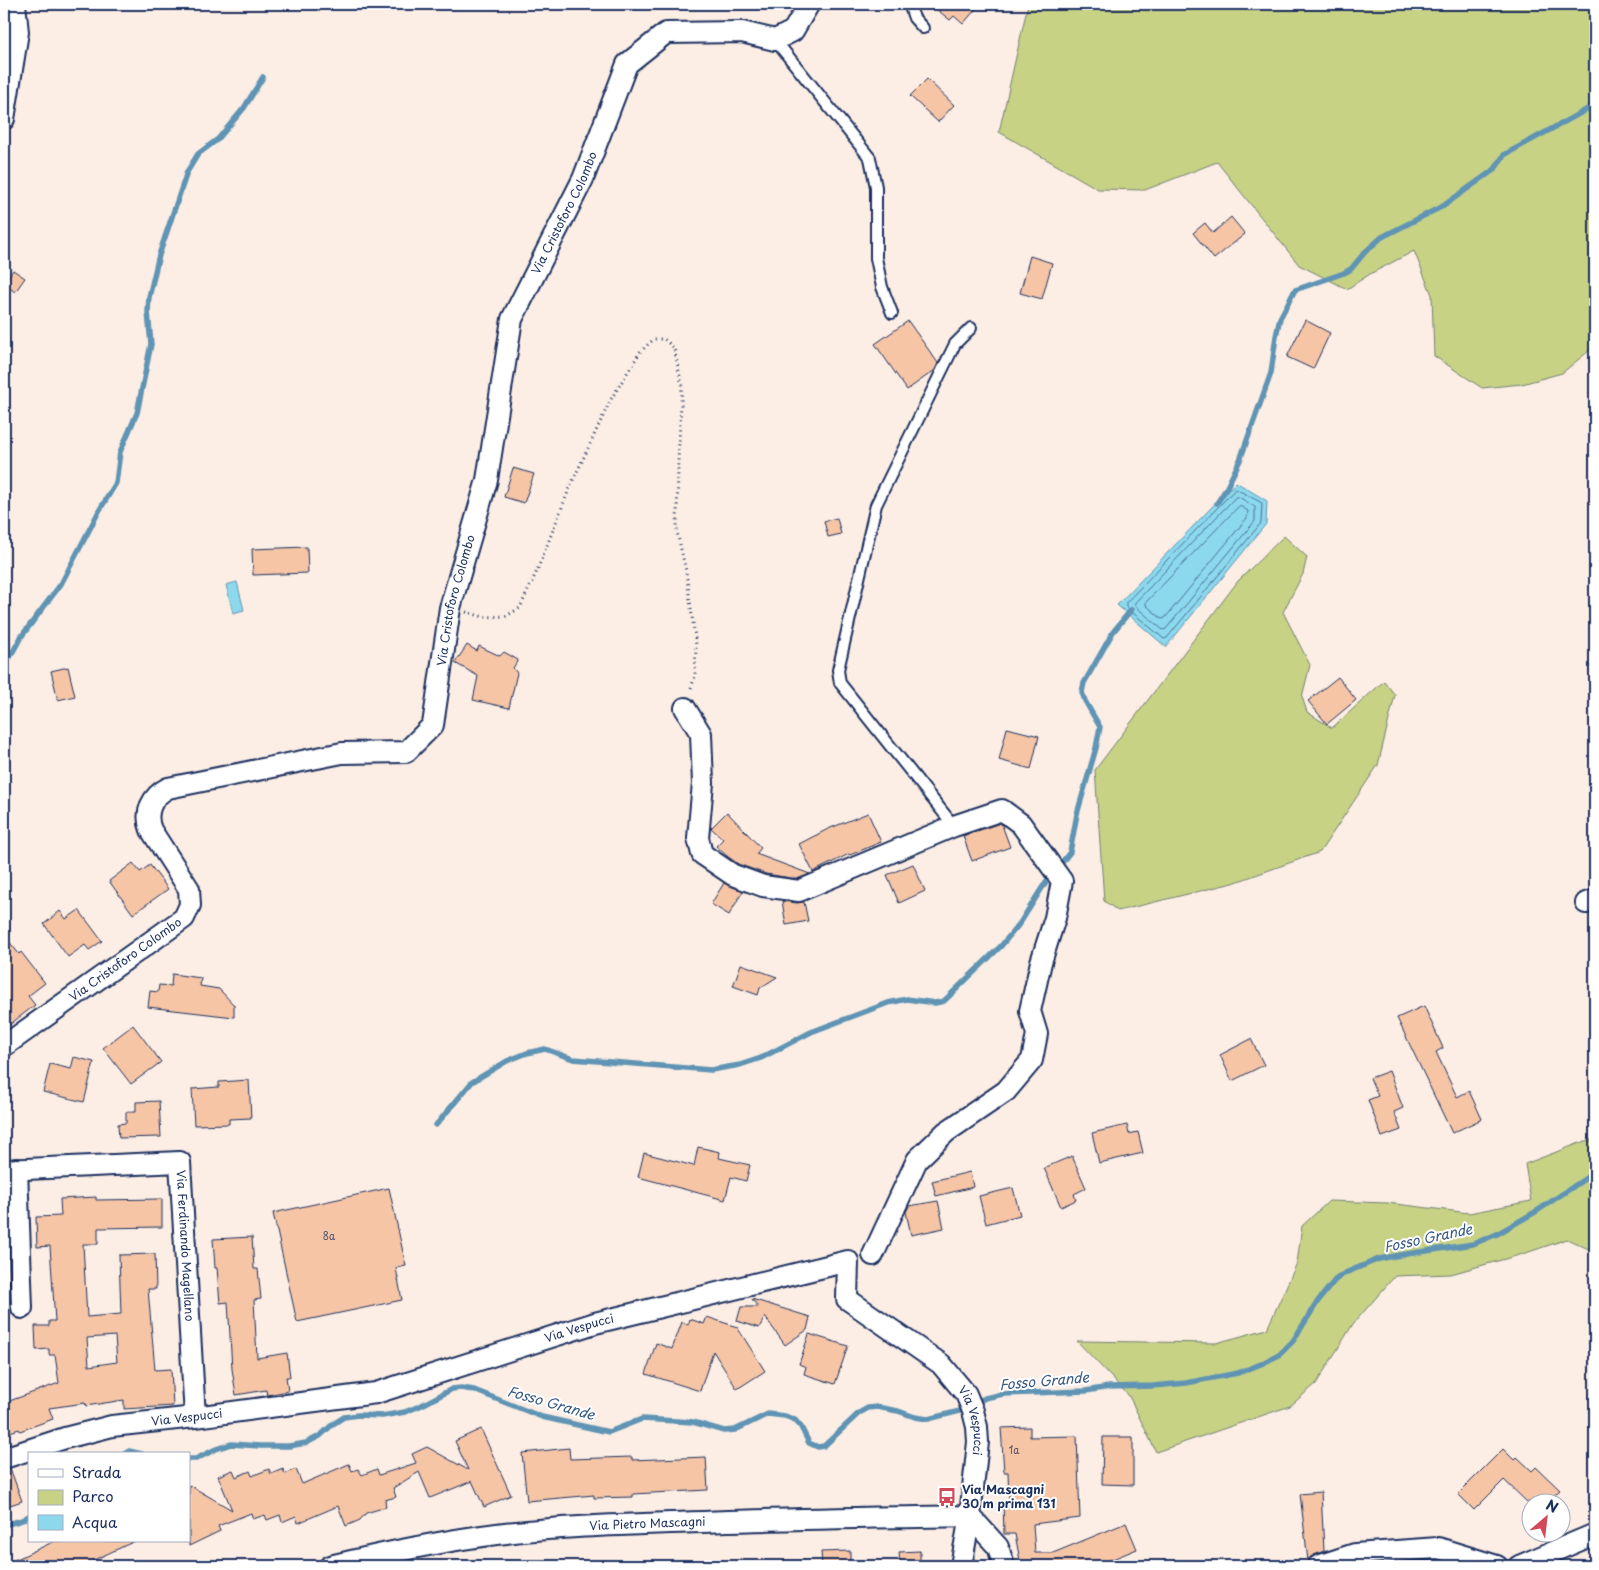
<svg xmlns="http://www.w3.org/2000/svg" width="1599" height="1570" font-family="'Playpen Sans',sans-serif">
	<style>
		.green { fill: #c7d285; stroke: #718072 }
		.water { fill: #8cd8ed; stroke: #5f94b4 }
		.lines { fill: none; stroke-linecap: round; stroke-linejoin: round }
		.shore { stroke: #487397; stroke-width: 1 }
		.stream { stroke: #5f94b4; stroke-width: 5.5 }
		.building { fill: #f6c5a6; stroke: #1b2f5e; fill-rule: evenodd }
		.lane-casing { stroke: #1b2f5e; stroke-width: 14 }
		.street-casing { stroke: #1b2f5e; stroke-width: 24 }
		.path { stroke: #1b2f5e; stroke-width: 3; stroke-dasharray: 1 4; stroke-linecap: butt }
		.lane { stroke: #fff; stroke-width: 10 }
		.street { stroke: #fff; stroke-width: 20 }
		.labels { text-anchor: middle; stroke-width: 4; stroke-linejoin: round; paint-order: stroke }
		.number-label { font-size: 10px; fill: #525470 }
		.street-label { font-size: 12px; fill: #1b2f5e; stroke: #fff }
		.poi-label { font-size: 12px; font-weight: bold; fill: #1b2f5e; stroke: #fff; text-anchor: start }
		.water-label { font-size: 14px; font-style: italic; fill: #375982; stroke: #fff }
	</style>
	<rect width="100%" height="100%" fill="#fceee4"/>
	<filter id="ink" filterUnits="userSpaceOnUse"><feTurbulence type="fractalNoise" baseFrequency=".02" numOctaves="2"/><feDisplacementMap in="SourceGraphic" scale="10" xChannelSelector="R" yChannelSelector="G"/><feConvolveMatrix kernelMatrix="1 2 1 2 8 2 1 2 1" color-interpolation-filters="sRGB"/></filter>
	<g filter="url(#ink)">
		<path class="green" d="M1028,4H1595V346L1562,373L1522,384L1482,388L1434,356L1432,295L1414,251L1370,274L1347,289L1299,265L1217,162L1145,190L1098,189L999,132Z
			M1284,536L1307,557L1303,574L1283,612L1310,665L1302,697L1307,712L1332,728L1384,681L1395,695L1378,765L1320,852L1233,883L1118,911L1104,901L1095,770L1238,581Z
			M1595,1139V1252L1567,1239L1523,1254L1451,1274L1395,1276L1353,1324L1316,1384L1290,1406L1156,1452L1129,1396L1077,1341L1216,1343L1267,1329L1297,1263L1302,1226L1329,1201L1388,1203L1469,1213L1531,1201L1525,1164L1585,1141Z"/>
		<path class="water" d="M1236,482L1267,501L1266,524L1166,647L1117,605Z
			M237,582L244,610L233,613L226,585Z"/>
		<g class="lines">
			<path class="shore" d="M1236,489L1262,503L1261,523L1167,638L1164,639L1126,607V603Z
				M1236,497H1239L1255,507V521L1166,629L1163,630L1135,606V603Z
				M1240,506L1248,511L1247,518L1165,618L1162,619L1146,605V602L1238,507Z"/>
			<path class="stream" d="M1217,503L1226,489L1240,460L1271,373L1276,336L1280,318L1295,290L1344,273L1351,269L1365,252L1382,237L1443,206L1495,169L1504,155L1595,105
				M4,668L21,637L61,584L99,511L116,483L120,452L137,413L151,344L148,312L149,297L159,255L187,172L198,154L218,139L244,108L263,77
				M436,1125L472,1082L507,1061L527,1053L545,1049L573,1059L711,1070L740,1065L761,1058L811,1032L888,1003L907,999L935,1003L944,1001L1001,946L1020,923L1042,888L1070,852L1077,814L1096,748L1100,727L1085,701L1082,692L1084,683L1113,632L1131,610
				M124,1454L129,1451L142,1454
				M189,1459H196L216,1449L231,1444L260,1446H289L306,1443L320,1436L333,1424L344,1417L358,1415L382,1416L405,1412L422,1405L452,1389L461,1388L474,1390L542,1417L609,1432L642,1419L693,1422L724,1431L735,1430L768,1414L785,1416L795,1420L801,1427L809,1443L818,1447L824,1446L859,1413L868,1408L877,1407L898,1411L915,1417L928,1419L960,1411L985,1398L1003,1394L1086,1391L1109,1387L1153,1386L1186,1383L1238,1373L1261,1364L1279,1355L1293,1341L1318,1301L1335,1280L1345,1273L1379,1259L1400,1255L1473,1244L1497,1234L1537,1211L1595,1172
				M4,1525L22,1520L29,1516"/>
		</g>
		<path class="building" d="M930,4H980L963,24L954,16L950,20Z
			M927,79L954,105L938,122L910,96Z
			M1231,217L1245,234L1214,259L1193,233L1205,223L1213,233Z
			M1030,256L1052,263L1042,299L1020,293Z
			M13,270L25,278L15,292L4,284Z
			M1305,320L1330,333L1313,369L1287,357Z
			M908,321L938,363L935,370L907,390L875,344Z
			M513,468L534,474L524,503L504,497Z
			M837,518L841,534L828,537L824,521Z
			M307,547L308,573L253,575L252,549Z
			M467,645L477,651L479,646L500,656L504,652L518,660L513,668L517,673L509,708L473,700L478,676L455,663Z
			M68,667L75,696L58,700L51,671Z
			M1338,677L1356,700L1327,724L1308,701Z
			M1007,728L1039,736L1031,769L999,760Z
			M727,812L761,848L756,854L810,874L797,879L766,874L738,864L727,856L716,846L723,839L711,828Z
			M868,813L881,842L850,855L849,854L813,872L799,844L828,829Z
			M1000,823L1002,825L1010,847L972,861L963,836Z
			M133,863L140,872L150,865L168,889L133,914L109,881Z
			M913,864L925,891L899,903L887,875Z
			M724,883L743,891L729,915L711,904Z
			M782,901L797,903L804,902L808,921L786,925Z
			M79,910L102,941L89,950L85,945L68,957L44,924L60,911L66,919Z
			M4,935L19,954L21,952L45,983L28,996L35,1005L4,1029Z
			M741,964L777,977L760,988L758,995L733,986Z
			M172,974L201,978L200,986L219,989L234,1005V1017L148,1007L150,991L158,992L159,985L171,986Z
			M1424,1006L1443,1048L1436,1052L1457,1097L1469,1091L1482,1119L1452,1133L1397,1018Z
			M133,1025L161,1062L131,1084L103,1048Z
			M1251,1039L1264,1065L1232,1081L1220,1055Z
			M74,1057L94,1062L84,1102L43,1092L50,1064L71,1069Z
			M1389,1071L1403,1108L1394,1112L1401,1130L1382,1137L1368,1100L1378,1096L1370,1078Z
			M249,1080L251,1118L229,1119V1124L194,1125L192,1089L219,1087V1082Z
			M159,1101L161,1137L119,1138L118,1124L126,1123V1112H136V1102Z
			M1127,1125L1129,1134L1138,1132L1143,1153L1099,1163L1092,1133Z
			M698,1147L720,1152L719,1158L750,1165L746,1181L731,1177L725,1200L638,1177L644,1153L694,1166Z
			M1072,1156L1086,1188L1074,1194L1076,1200L1061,1207L1044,1168Z
			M970,1172L973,1187L936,1196L932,1181Z
			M389,1188L406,1266L396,1268L402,1300L297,1322L273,1213Z
			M1013,1188L1020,1215L986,1224L979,1196Z
			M96,1197V1200L162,1199V1227L98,1228V1244H83L87,1317L121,1314L119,1255L155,1254L156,1289H148L155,1370L171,1369L173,1406L124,1409V1400L86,1406L85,1403L49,1408L53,1419L20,1431L19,1429L4,1434V1403L59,1383L55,1355H49V1349L36,1350L35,1326H49V1321H55L50,1246L37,1247L36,1217L61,1216L60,1199ZM115,1336L117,1362L89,1366L87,1338Z
			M938,1201L944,1228L911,1235L906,1212L909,1206Z
			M252,1237L254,1269H258L261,1299L254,1300L257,1358L287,1353L290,1377H286L288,1391L267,1395L266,1390L236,1395L232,1369L228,1302L220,1303L217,1268H215L213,1239Z
			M752,1299L810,1317L807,1330L785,1345L765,1317L759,1328L737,1321L741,1307H758Z
			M707,1317L737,1327L765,1371L737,1389L713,1351L700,1391L646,1374L656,1343L672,1349L682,1322L688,1325L690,1319L704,1324Z
			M809,1334L848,1346L835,1384L804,1374L806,1367L799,1364Z
			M1030,1427V1437L1077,1436L1080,1518L1033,1524L1035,1553H1053L1126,1523L1137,1549L1103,1563L1104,1566H1021L1015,1534H1004L1003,1501L1009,1500L1008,1472H1004L1001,1428Z
			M481,1429L511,1495L484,1507L472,1481L430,1498L419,1472L393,1488L396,1497L385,1500L386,1507L366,1513L360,1520L346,1526L338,1506L298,1523L296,1516L282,1522L280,1515L267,1520L265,1515L253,1519L251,1513L218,1526L220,1531L189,1546V1485L232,1510L218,1476L233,1470L236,1477L250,1471L252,1476L269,1469L271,1474L283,1469L285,1474L296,1469L302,1484L349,1464L352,1471L358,1469L362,1475L377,1469L379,1475L416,1463L412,1454L427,1447L468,1470L455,1441Z
			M1103,1437H1133V1485L1102,1484Z
			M569,1448L570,1459L632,1457V1460L706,1457L708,1490L633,1494V1497L594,1498V1495L527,1501L522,1453Z
			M1503,1449L1514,1460L1517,1457L1532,1471L1536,1467L1560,1490L1547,1502H1527L1504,1480L1474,1510L1458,1494Z
			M10,1468L22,1501L4,1507V1470Z
			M1321,1492L1324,1551L1314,1555L1308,1561L1300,1494Z
			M55,1541H135L81,1566H4V1565Z
			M850,1551V1566H822L821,1552Z
			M920,1551V1566H900L899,1552Z"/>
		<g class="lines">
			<g class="lane-casing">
				<path id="lane" d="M909,4L914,18L923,28
					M775,40L870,158L876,187V258L882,287L892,313
					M954,826L840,683L838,670L876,505L955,344L971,328"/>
			</g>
			<g class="street-casing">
				<g id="street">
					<path d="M4,119L18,32L15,4"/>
					<path d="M685,708L701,734L703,783L698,838L702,854L733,875L763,886L799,891L954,826L1002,810L1021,824L1062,881L1055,918L1041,962L1030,1011L1037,1034L1032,1060L1006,1091L946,1132L917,1160L873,1255"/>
					<path d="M1586,903L1595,900"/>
					<path id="s1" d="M4,1046L184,918L190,905L189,889L151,830C144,812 152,796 168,788L342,753L406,752L433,725L450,608L487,480L512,319L583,179L627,64L666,33L742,32L775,40L793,31L809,4"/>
					<path d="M17,1169L22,1308"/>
					<path id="s2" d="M4,1170L180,1162L195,1417"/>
					<path id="s3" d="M4,1458L65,1438L112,1426L195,1417L376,1393L595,1323L848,1261L847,1299L941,1364L966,1394L973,1411L977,1427L978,1442L970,1516L961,1566"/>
					<path d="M970,1516L998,1547L1004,1566"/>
					<path id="s4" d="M330,1566C385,1553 441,1541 497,1534C555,1527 613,1525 671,1523C770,1519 870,1518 970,1516"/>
					<path d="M1318,1566L1355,1554L1438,1548L1497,1566"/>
					<path d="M1519,1566L1595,1534"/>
				</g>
			</g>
			<path class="path" d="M466,612L484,617L506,616L520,608L536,573L570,487L611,399L640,352L654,339H664L674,348L682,385L678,461L677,532L686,571L696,645L695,676L690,691"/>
			<use href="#lane" class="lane"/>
			<use href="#street" class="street"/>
		</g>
	</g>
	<defs>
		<g id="bus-bare" transform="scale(1.5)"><path d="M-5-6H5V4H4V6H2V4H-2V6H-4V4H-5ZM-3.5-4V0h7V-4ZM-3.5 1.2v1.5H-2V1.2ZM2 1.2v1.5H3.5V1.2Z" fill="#d1495b" stroke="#fff" stroke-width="2.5" paint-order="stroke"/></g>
	</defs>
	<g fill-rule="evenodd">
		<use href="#bus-bare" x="947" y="1497"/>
	</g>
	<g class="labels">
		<g class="number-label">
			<text x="329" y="1240">8a</text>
			<text x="1014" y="1454">1a</text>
		</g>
		<g class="street-label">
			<text dy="4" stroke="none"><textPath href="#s1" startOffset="1184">Via Cristoforo Colombo</textPath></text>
			<text dy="4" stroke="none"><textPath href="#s1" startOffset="778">Via Cristoforo Colombo</textPath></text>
			<text dy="4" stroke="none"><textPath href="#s1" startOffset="149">Via Cristoforo Colombo</textPath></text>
			<text dy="4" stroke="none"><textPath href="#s2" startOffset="260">Via Ferdinando Magellano</textPath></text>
			<text dy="4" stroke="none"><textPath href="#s3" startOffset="592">Via Vespucci</textPath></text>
			<text dy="4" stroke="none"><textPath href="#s3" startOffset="188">Via Vespucci</textPath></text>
			<text dy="4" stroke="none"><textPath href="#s3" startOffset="1088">Via Vespucci</textPath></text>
			<text dy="4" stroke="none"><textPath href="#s4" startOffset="321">Via Pietro Mascagni</textPath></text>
		</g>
		<g class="poi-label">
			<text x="962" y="1494">Via Mascagni<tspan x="962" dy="14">30 m prima 131</tspan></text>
		</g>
		<g class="water-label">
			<text transform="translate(1428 1238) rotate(-12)" y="5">Fosso Grande</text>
			<text transform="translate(1044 1381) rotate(-5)" y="5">Fosso Grande</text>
			<text transform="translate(551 1403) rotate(16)" y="5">Fosso Grande</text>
		</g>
	</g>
	<rect width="1599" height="1570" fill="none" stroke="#fff" stroke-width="20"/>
	<rect x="10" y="10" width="1579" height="1550" fill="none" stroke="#1b2f5e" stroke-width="2" filter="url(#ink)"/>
	<rect x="28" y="1452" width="162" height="90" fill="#ffffff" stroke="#a4acbf"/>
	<rect x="38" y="1469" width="25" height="8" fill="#ffffff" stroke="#a4acbf"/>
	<text x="72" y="1478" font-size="15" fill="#1b2f5e">Strada</text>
	<rect x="38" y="1490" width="25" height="15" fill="#c7d285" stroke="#a4acbf"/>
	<text x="72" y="1502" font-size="15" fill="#1b2f5e">Parco</text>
	<rect x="38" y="1515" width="25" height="15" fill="#8cd8ed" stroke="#a4acbf"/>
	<text x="72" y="1528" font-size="15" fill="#1b2f5e">Acqua</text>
	<g transform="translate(1546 1518) rotate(28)"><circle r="24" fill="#ffffff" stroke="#a4acbf"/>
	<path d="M0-4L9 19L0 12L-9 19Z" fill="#d1495b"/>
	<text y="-8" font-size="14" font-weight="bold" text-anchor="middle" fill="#1b2f5e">N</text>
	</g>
</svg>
